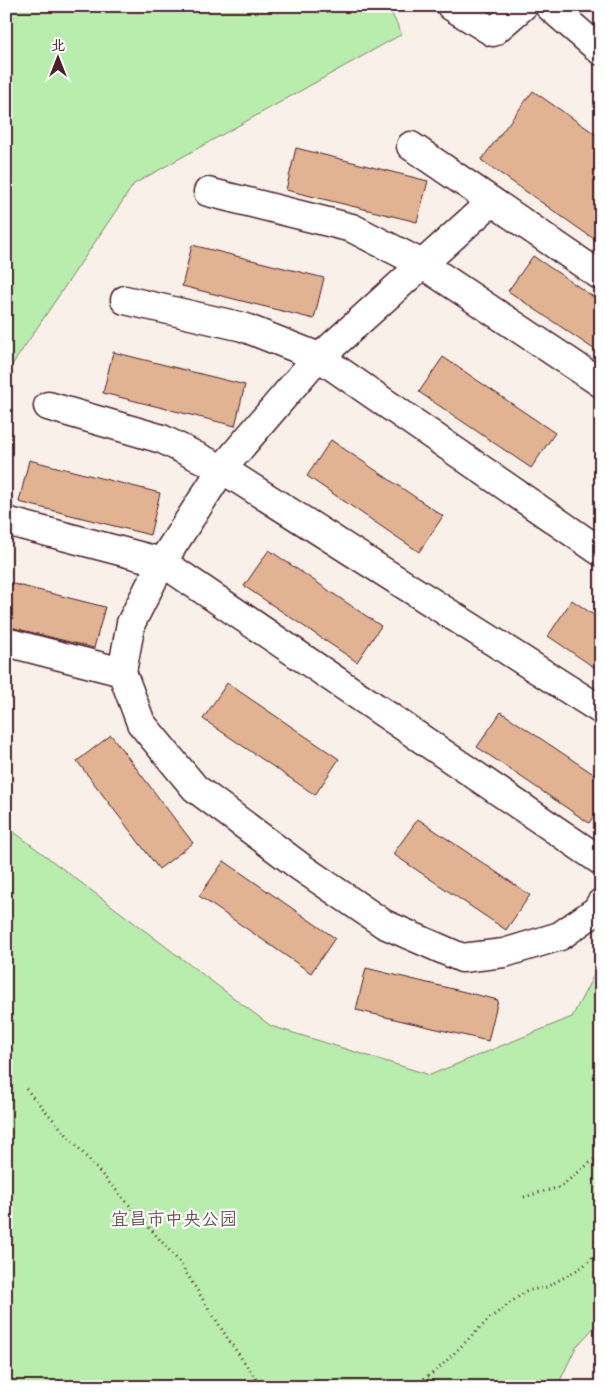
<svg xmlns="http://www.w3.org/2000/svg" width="607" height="1393" font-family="Mynerve,'LXGW WenKai TC',sans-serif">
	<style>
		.green { fill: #b9edae; stroke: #82866c }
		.building { fill: #e1b392; stroke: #4a1f2b }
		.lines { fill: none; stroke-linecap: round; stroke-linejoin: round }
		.minor-casing { stroke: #4a1f2b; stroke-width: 31 }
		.major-casing { stroke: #4a1f2b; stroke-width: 31 }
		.path { stroke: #4a1f2b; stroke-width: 3; stroke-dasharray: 1 4; stroke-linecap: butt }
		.minor { stroke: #fff; stroke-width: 28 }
		.major { stroke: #fff; stroke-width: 28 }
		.labels { text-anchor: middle; stroke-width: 4.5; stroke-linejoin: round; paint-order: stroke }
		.park-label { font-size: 18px; fill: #66524c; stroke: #fff }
	</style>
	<rect width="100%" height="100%" fill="#f9f0e9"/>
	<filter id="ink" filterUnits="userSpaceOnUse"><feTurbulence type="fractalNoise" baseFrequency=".02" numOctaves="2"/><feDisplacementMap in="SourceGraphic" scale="10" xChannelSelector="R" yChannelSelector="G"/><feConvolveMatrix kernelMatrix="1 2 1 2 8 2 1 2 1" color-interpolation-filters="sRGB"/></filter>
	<g filter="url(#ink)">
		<path class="green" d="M6,6H388L402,34L134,184L6,374Z
			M6,826L271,1026L430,1075L572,1017L601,961V1320L576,1347L557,1387H6Z"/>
		<path class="building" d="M533,91L601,138V244L481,160Z
			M296,148L428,181L417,222L286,190Z
			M192,245L324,278L314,319L182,286Z
			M533,256L601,302V354L508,291Z
			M113,352L245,385L235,426L103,393Z
			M443,357L555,433L531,468L419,392Z
			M331,440L443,516L419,552L307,476Z
			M29,460L160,493L150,535L19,502Z
			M269,550L381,626L357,662L244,586Z
			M6,582L105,607L94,648L6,626Z
			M572,600L601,620V672L548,636Z
			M227,683L339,759L315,795L203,719Z
			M501,712L601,779V806L589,823L477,747Z
			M111,735L193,843L159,869L77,761Z
			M418,819L530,895L506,930L393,854Z
			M224,861L335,938L311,973L199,896Z
			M366,968L498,1000L488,1041L356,1010Z"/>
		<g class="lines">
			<g class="minor-casing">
				<path id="minor" d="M451,6L493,32L523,6
					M411,146L601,276
					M208,192L352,228L422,264L601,383
					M491,202L309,367L222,469L162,562L131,623L122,672L141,723L195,788L302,868L384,924L462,958L504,953L560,936L597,910L601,903
					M125,300L243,327L319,357L601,552
					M48,406L162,439L222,469L601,710
					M6,521L162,562L601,861
					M6,642L122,672"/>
			</g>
			<g class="major-casing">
				<path id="major" d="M549,6L601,51"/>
			</g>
			<path class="path" d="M26,1089L178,1260L228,1339L256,1379L271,1387
				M524,1197L560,1187L601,1154
				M411,1387L436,1371L490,1318L526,1291L547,1287L582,1267L601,1250"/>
			<use href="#minor" class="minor"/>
			<use href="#major" class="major"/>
		</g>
	</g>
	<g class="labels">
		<g class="park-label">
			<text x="174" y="1225">宜昌市中央公园</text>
		</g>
	</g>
	<rect width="607" height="1393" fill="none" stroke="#fff" stroke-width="25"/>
	<rect x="12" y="12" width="582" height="1368" fill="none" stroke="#4a1f2b" stroke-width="2" filter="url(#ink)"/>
	<g transform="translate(58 58)" stroke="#ffffff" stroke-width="4" paint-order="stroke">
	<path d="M0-4L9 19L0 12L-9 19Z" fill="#4a1f2b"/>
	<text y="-8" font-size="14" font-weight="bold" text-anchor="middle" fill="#4a1f2b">北</text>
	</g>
</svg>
